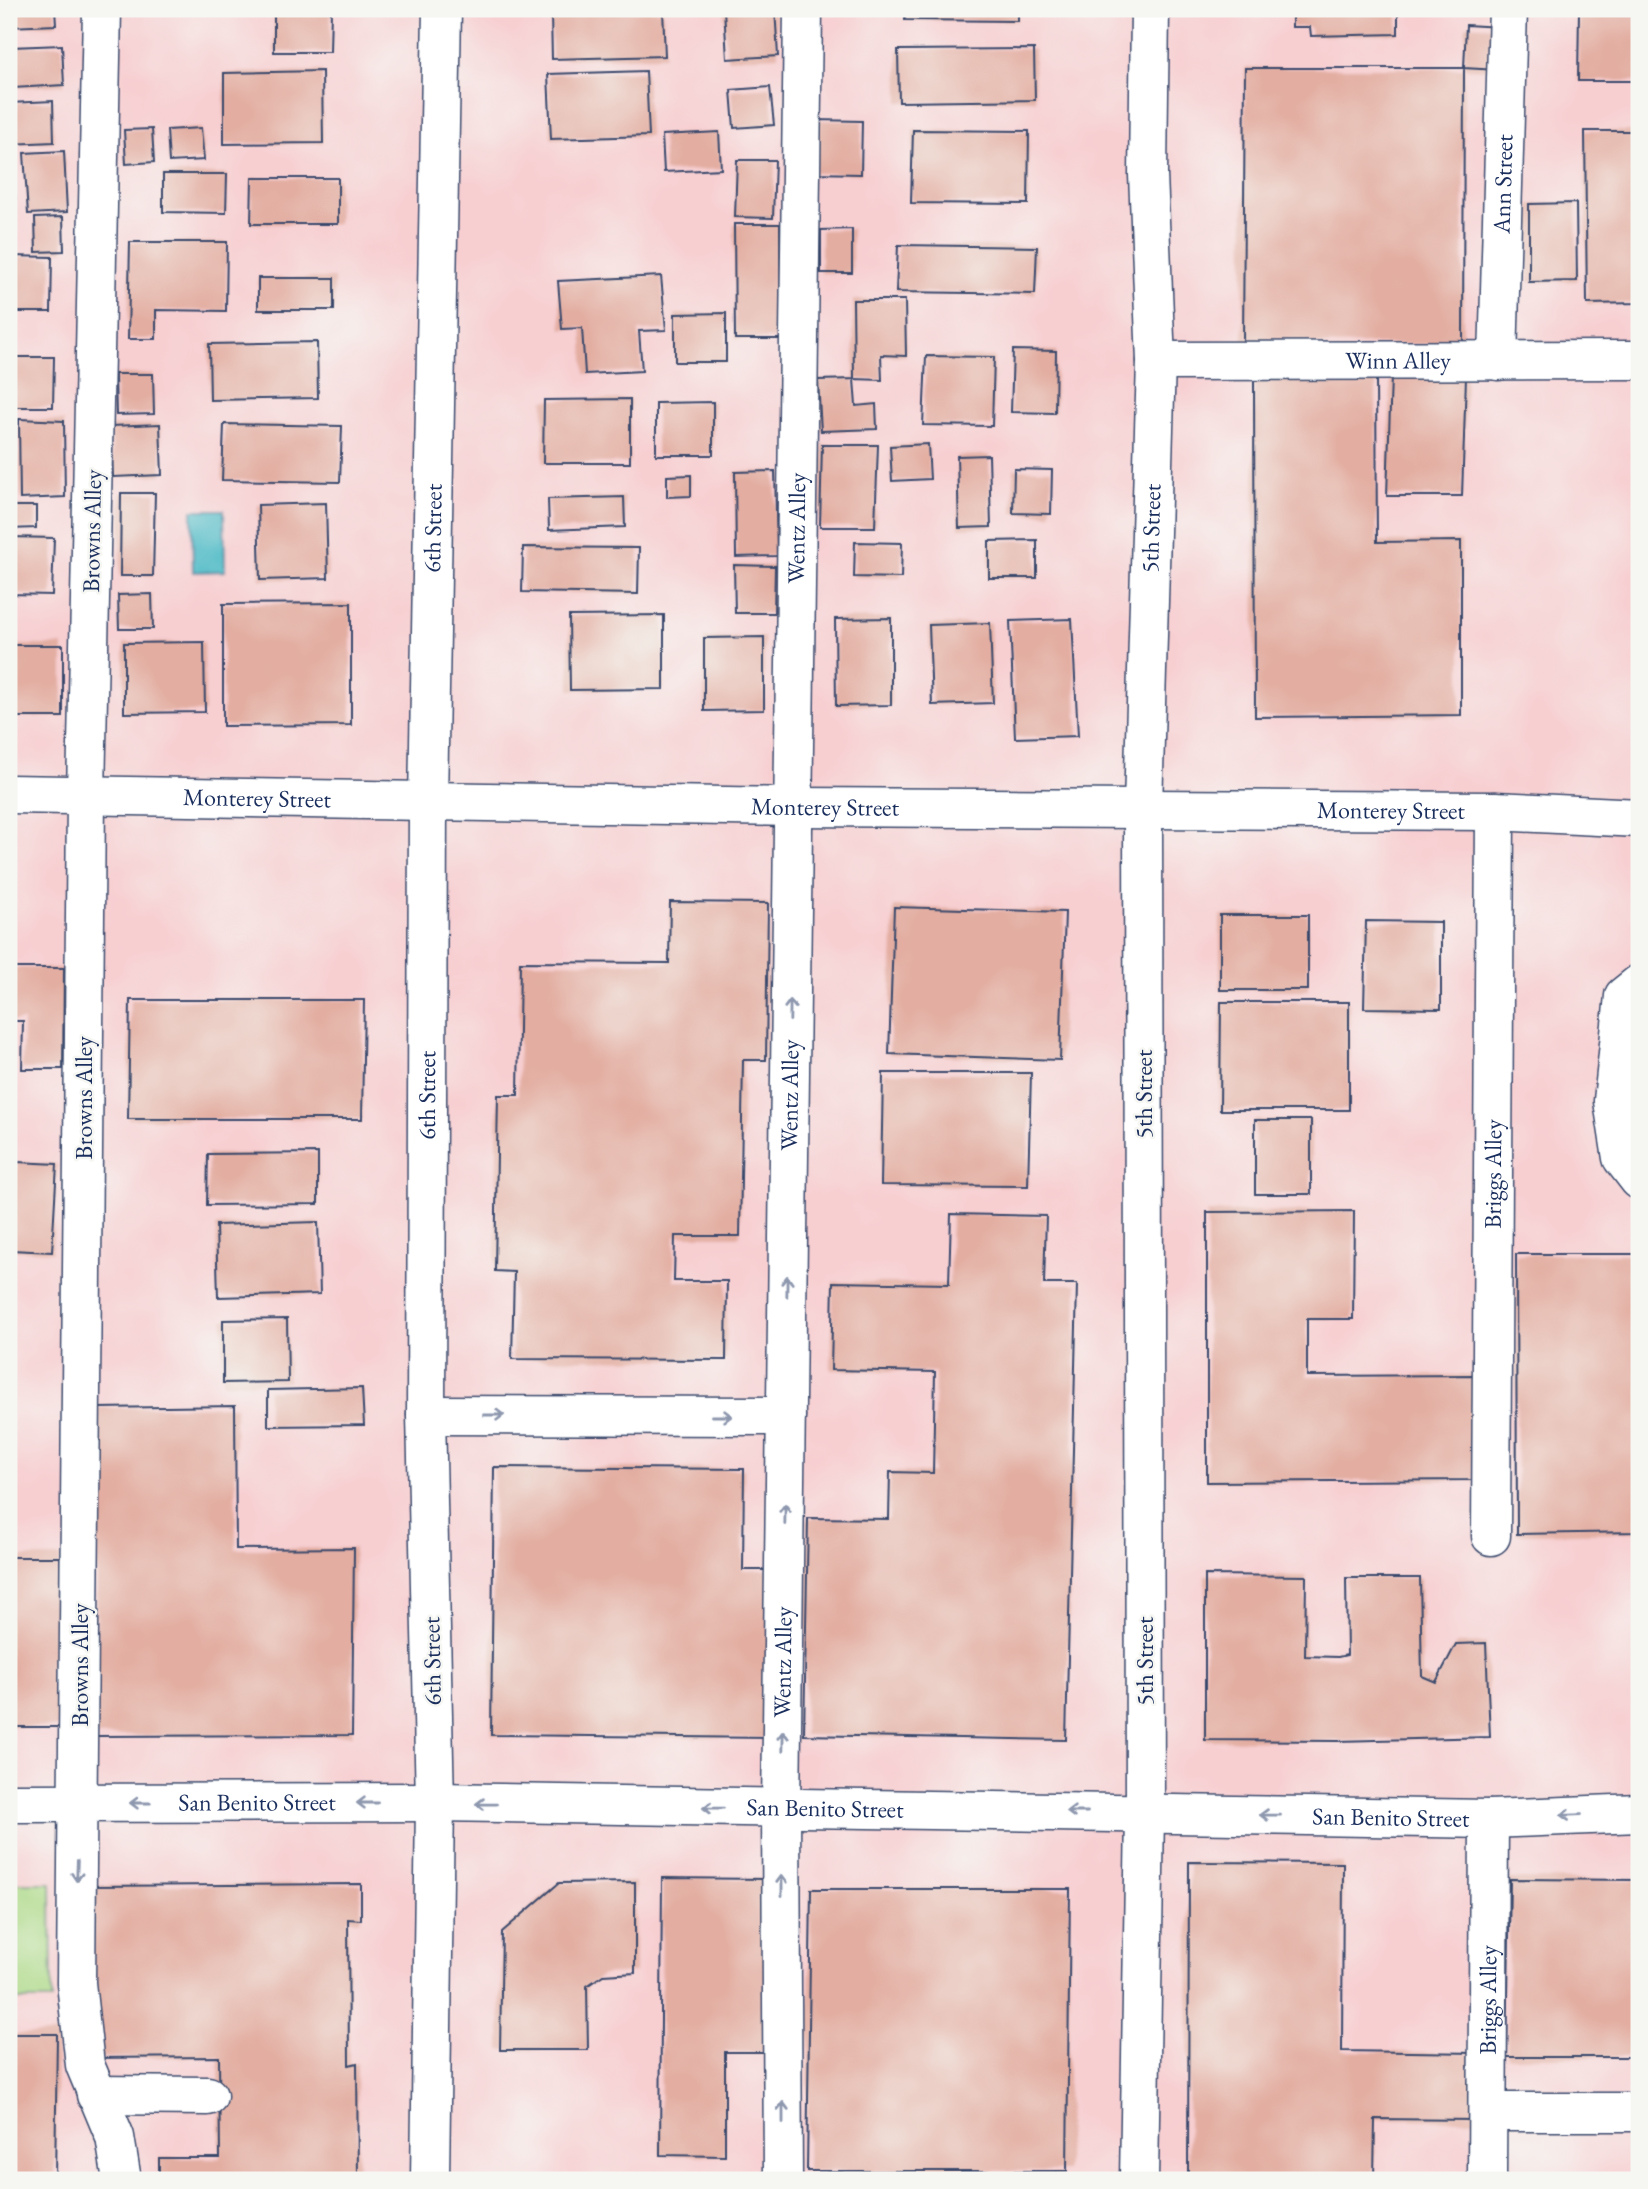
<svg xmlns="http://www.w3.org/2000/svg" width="1648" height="2189" font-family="'EB Garamond',serif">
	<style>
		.built { fill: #f7cfd1 }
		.green { fill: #acd986; stroke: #648472; stroke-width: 2 }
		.water { fill: #4dbac6; stroke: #347492; stroke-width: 2 }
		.building { fill: #e3ada1 }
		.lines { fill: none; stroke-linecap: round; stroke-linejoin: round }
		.minor-casing { stroke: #3a496c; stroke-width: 41 }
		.major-casing { stroke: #3a496c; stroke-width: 41 }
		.minor { stroke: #fff; stroke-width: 38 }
		.major { stroke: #fff; stroke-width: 38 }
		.oneway { stroke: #8d97ae }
		.labels { text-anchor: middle; stroke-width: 5; stroke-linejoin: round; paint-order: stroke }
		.street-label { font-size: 24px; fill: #1b2f5e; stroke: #f6f6f2 }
	</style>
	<rect width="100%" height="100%" fill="#f6f6f2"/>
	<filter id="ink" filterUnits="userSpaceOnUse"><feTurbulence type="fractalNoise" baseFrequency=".0143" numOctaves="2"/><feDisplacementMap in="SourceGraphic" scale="14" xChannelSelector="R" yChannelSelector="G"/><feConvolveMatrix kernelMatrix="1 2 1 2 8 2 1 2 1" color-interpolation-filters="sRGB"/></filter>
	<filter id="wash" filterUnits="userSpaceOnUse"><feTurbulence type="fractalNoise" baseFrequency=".00686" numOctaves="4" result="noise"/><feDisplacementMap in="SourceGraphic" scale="28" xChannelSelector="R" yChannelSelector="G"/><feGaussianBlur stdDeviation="1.57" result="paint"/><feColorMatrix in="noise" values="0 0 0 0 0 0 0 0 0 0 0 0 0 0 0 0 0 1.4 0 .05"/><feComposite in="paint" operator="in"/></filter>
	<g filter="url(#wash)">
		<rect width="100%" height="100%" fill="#ebdfbc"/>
		<path class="built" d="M9,9H1639V2180H9Z"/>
		<path class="green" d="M9,1883H51L52,2000H9Z"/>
		<path class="water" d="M192,510H224L225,571L193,572Z"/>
		<g id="blocks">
			<path class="building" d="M9,9H55L56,25L9,27Z
				M274,9H331L330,52H274Z
				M724,9H775L778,56L727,59Z
				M905,9H1018V21L905,20Z
				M1292,9H1398V34L1311,36L1310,27H1292Z
				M1579,9H1639V81H1578Z
				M663,10L665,56L552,59L551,14Z
				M1466,25L1500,27L1498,70L1464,68Z
				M62,45L64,85L13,88L11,47Z
				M1034,49L1035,100L899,102L898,50Z
				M1245,68H1464L1463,344L1243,345Z
				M322,71L323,143L224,144V73Z
				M646,71L649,136L551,139L548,74Z
				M770,87L774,125L734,128L731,90Z
				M53,101L54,142L9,144V103Z
				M816,120L862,121L861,174L813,173Z
				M201,128L204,160L169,162L167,130Z
				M152,129L154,162L126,164L124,130Z
				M913,130L1029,131L1028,204L911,203Z
				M1585,131H1639V303L1587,304Z
				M719,132L721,169L664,172L662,135Z
				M64,151L67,212L28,214L24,153Z
				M737,160H775L773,218L735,217Z
				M163,174H227L226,213L163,212Z
				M252,178H338V224H251Z
				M9,193H15L16,212H9Z
				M1576,203L1577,281L1529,282V204Z
				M63,217L64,251L36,252L35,218Z
				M734,224H780L781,339H735Z
				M852,229V273H821V230Z
				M130,242H227L226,311L156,310V339H128Z
				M898,245L1037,247L1035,294L896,292Z
				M11,256L52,257L51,312H11Z
				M661,276L666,330L639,331L642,371L585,374L582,328L562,329L558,281Z
				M258,278H334V310H258Z
				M853,300H905L906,356L881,355L882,380L854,379L856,406L876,404L877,429L821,431L818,380L854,379Z
				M726,313V362H675V314Z
				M317,342L318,398L210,400L209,344Z
				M1013,350L1056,351L1055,413L1011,412Z
				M926,356L994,357L992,426L923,425Z
				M10,357H54L53,407H10Z
				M115,374H153L154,414L116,415Z
				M1376,375L1377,542L1461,541V715L1255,717L1254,376Z
				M1391,376L1466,377L1462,496H1387Z
				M630,399V463H543L544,400Z
				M713,402V455H656V403Z
				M19,419L64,421L65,497L20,499Z
				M160,424L162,475L113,477L111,426Z
				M224,424L342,426L340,482L222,480Z
				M928,444L930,479L892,481L890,446Z
				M822,445H878L875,527H820Z
				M989,455L991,527L959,528L957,456Z
				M1014,469L1052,470L1051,514L1013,513Z
				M775,471L777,556L736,557L735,472Z
				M691,475V496L667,497V476Z
				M121,493H155L153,576H120Z
				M624,497L625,527L549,530L548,499Z
				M326,503L328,578L260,580L258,505Z
				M9,506H36V528L9,529Z
				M9,537L54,538L52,595L9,594Z
				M1037,540V578H989V541Z
				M855,542L902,543L901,578L854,577Z
				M523,547L639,548L638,594L522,592Z
				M734,565L775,566L774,613H735Z
				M152,594L153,629H119L118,595Z
				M351,603V725L223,726V604Z
				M664,615V689L570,690L569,616Z
				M891,618V705L836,706L835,619Z
				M1072,619L1078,736L1015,738L1010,621Z
				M990,623L993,703L932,705L929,625Z
				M764,637V710L704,711V638Z
				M204,642L205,712L124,713V643Z
				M9,645H63V717H9Z
				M670,902L768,903L766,1060H743L740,1236H675L674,1281H727L726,1360L512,1359L514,1272L495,1271L498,1095H518L520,962L669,963Z
				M894,907L1065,912L1060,1060L889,1054Z
				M1220,915H1308V990H1220Z
				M1366,921L1441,922V1009L1364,1008Z
				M9,968H64L63,1069H22L23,1021H9Z
				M130,1000H364L362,1119H128Z
				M1221,1002H1349V1110H1220Z
				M883,1073H1031L1028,1186L881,1185Z
				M1255,1120H1311V1194H1255Z
				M318,1153V1204L207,1205L208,1154Z
				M17,1162L57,1164L52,1252L11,1250Z
				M1354,1211L1353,1319H1307V1376L1475,1375V1480L1207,1482V1212Z
				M951,1214L1046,1216L1044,1284H1077L1066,1740L804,1735L808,1518L889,1519L890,1472L933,1473L935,1372L831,1370L833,1282L949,1284Z
				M318,1222L320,1294L218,1297L216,1225Z
				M1516,1254H1639V1532L1517,1534Z
				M287,1319L288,1382L223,1383V1320Z
				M362,1388L364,1425L268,1426V1390Z
				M235,1406L236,1549L354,1548L352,1735L96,1736L98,1408Z
				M494,1467L744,1469L743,1570H772L771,1738L491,1735Z
				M9,1557H60V1727H9Z
				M1205,1575L1306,1576L1305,1656L1338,1657L1347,1655L1346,1578H1420L1422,1676L1436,1682L1456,1644L1486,1643L1490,1737L1338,1741L1205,1740Z
				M1189,1862L1343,1863L1342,2051L1477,2053L1476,2120L1375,2119L1374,2180H1188Z
				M662,1878L768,1879L767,2052H725V2156L660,2155Z
				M1510,1879L1639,1880V2057H1507Z
				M635,1882V1973L603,1975L587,1986L588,2050H500L502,1932L559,1883Z
				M361,1884V1920L348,1919L349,2065L357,2063L358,2180H159V2158H220L219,2057L91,2058L90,1886Z
				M811,1889H1070L1067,2171H807Z
				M9,2034H57L55,2180H9Z
				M961,2173L1061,2174V2180H961Z
				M1639,2176V2180H1525V2178Z"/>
		</g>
	</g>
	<g filter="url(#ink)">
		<use href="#blocks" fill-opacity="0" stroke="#3a496c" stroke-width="2"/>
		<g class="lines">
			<g class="minor-casing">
				<g id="minor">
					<path d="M102,9L86,795L76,1983L85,2065L115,2137L122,2180"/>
					<path id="s1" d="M1156,361L1639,360"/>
					<path id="s2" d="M1498,361L1508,9"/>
					<path id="s3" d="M9,794L792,807L1495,811L1639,818"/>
					<path d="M1639,984L1624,996L1613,1101L1622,1158L1639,1180"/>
					<path d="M426,1415L786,1416"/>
					<path id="s4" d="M1491,1536L1495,811"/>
					<path d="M96,2095L208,2096"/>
					<path d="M1488,2112H1639"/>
					<path id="s5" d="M430,2180L435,1802L426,1415L428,802L442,9"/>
					<path id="s6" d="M783,2180L781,1810L803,9"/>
					<path id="s7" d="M1139,2180L1145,1813L1143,807L1156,361L1148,175L1150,9"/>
					<path id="s8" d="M1487,2180L1489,1819"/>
				</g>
			</g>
			<g class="major-casing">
				<g id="major">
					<path id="s9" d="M9,1803L435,1802L1489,1819L1639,1813"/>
				</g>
			</g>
			<use href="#minor" class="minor"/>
			<use href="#major" class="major"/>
		</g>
		<defs><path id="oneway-shaft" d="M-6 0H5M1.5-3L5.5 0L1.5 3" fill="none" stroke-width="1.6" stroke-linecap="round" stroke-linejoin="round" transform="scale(1.75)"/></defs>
		<g class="oneway">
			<use href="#oneway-shaft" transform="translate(790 1010) rotate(-89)"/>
			<use href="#oneway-shaft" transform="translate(787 1286) rotate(-89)"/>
			<use href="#oneway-shaft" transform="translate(494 1415)"/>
			<use href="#oneway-shaft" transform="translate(722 1416)"/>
			<use href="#oneway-shaft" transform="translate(785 1514) rotate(-89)"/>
			<use href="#oneway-shaft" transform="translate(783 1741) rotate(-89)"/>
			<use href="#oneway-shaft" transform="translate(140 1803) rotate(180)"/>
			<use href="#oneway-shaft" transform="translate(367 1803) rotate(180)"/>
			<use href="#oneway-shaft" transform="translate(486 1804) rotate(-179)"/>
			<use href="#oneway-shaft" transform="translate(713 1808) rotate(-179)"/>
			<use href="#oneway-shaft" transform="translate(1077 1812) rotate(-180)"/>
			<use href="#oneway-shaft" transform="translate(1270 1815) rotate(-179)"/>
			<use href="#oneway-shaft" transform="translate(1571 1815) rotate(178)"/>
			<use href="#oneway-shaft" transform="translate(77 1871) rotate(92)"/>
			<use href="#oneway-shaft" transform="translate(782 1885) rotate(-90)"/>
			<use href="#oneway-shaft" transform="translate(783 2112) rotate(-90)"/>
		</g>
	</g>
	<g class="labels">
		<g class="street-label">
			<text dy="8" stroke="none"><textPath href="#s2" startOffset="177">Ann Street</textPath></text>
			<text dy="8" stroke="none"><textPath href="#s1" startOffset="242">Winn Alley</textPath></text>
			<text dy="8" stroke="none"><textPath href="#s7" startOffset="1652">5th Street</textPath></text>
			<text dy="8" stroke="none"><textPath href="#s5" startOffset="1652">6th Street</textPath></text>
			<text dy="8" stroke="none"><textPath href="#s6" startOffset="1652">Wentz Alley</textPath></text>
			<text transform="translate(92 531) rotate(-89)" y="8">Browns Alley</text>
			<text dy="8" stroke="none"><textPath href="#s3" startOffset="248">Monterey Street</textPath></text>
			<text dy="8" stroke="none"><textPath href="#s3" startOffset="816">Monterey Street</textPath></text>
			<text dy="8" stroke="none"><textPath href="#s3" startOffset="1382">Monterey Street</textPath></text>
			<text dy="8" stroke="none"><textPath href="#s6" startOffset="1085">Wentz Alley</textPath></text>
			<text transform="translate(1144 1094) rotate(-90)" y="8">5th Street</text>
			<text dy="8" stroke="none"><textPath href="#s5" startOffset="1085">6th Street</textPath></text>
			<text transform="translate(84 1098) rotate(-90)" y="8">Browns Alley</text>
			<text dy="8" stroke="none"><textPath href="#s4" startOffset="362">Briggs Alley</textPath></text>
			<text transform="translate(432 1661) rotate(-91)" y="8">6th Street</text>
			<text dy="8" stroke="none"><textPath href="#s6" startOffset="518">Wentz Alley</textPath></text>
			<text transform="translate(1145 1661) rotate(-90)" y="8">5th Street</text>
			<text transform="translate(80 1665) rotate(-90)" y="8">Browns Alley</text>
			<text dy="8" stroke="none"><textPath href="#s9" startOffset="248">San Benito Street</textPath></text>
			<text dy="8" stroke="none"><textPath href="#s9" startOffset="816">San Benito Street</textPath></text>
			<text dy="8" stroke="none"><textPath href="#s9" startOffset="1382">San Benito Street</textPath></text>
			<text dy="8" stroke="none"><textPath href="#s8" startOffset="180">Briggs Alley</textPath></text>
		</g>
	</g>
	<rect width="1648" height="2189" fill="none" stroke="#f6f6f2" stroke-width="35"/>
</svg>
